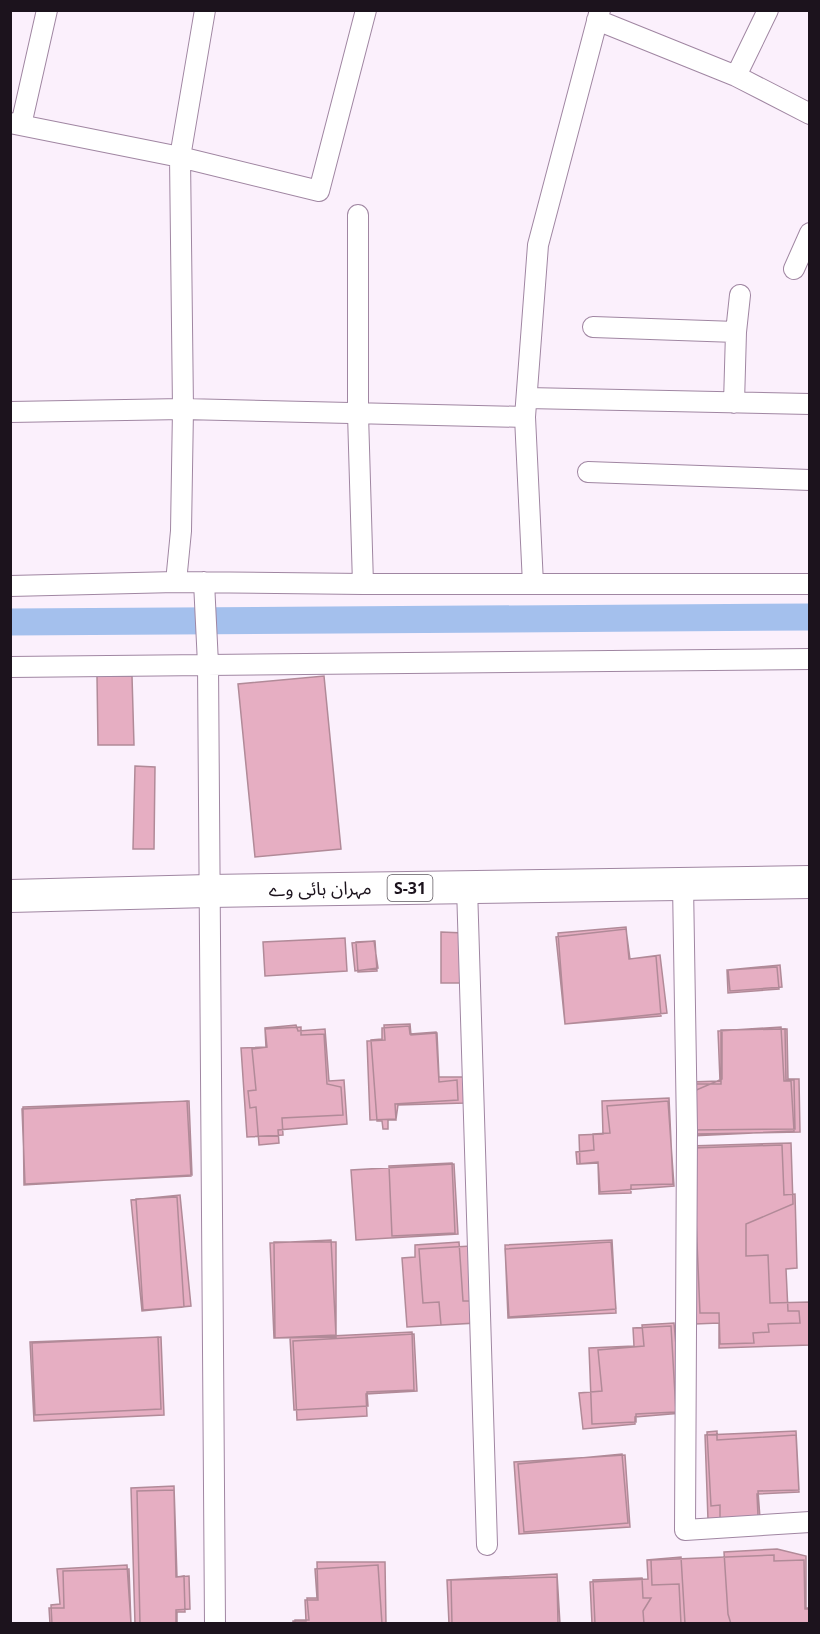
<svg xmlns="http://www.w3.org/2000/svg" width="820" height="1634" font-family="'Noto Sans','Noto Sans Arabic',sans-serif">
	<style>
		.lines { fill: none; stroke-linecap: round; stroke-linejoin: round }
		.canal { stroke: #a4c0ed; stroke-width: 27 }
		.building { fill: #e6aec2; stroke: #b18a98; stroke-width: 1.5 }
		.street-casing { stroke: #a086a2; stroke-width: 22 }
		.primary-casing { stroke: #a086a2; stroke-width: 34 }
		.street { stroke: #fff; stroke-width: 20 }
		.primary { stroke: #fff; stroke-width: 32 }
		.labels { text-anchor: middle; stroke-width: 4.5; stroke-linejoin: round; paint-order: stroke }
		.shield { fill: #fff; stroke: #605a61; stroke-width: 1.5 }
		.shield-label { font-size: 16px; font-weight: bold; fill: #1c131d }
		.street-label { font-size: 18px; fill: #1c131d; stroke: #fff }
	</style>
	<rect width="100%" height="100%" fill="#fbf0fc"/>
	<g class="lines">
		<path class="canal" d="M10,622L810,617"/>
	</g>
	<path class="building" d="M97,676H132L134,745H98Z
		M324,676L341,849L255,857L238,684Z
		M135,766L155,767L154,849H133Z
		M626,927L629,959L656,956L661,1016L565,1024L558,933Z
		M626,929L630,959L660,955L667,1013L565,1024L556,937Z
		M441,932L464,933L463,983H441Z
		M345,938L347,971L265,976L263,942Z
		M374,941L378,968L355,971L352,943Z
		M375,941L377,971L358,972L356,942Z
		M780,965L782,987L730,991L728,970Z
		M777,967L779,989L728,993L727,970Z
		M410,1024L411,1035L437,1033L439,1077H463L465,1103L398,1105L396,1119L370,1120L367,1041L385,1040L384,1025Z
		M296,1025L298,1031L325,1029L329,1081L344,1080L347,1124L278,1130L279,1143L259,1145L256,1107L250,1108L248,1091L256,1090L252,1049L267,1047L265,1028Z
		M409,1026L410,1034L436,1032L439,1082L457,1080L458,1100L395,1104L396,1120H388V1129H383L382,1121H377L371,1040L382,1039V1028Z
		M301,1027V1035L324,1034L327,1084L341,1087L343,1115L282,1118L283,1135L247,1137L241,1048L266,1047L265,1029Z
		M781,1027L784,1081H791L794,1131L691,1136L688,1082L720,1081L718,1031Z
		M785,1029L786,1080H794L795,1129L691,1130L690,1084H721V1030Z
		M787,1029L788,1079H799L800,1132L695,1134L694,1091L722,1079V1030Z
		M669,1098L673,1184L631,1185V1193L599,1194L598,1163L580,1164L579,1135L603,1134L602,1101Z
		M187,1101L191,1176L25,1184L22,1109Z
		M189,1101L192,1175L24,1185L23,1107Z
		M668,1101L674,1186L600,1192L598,1162L577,1164L576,1152L594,1150L593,1134L610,1133L607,1106Z
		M791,1143L793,1204L746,1224V1256L768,1255L770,1303L810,1302V1345L719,1348V1323L695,1324L689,1146Z
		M782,1145L784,1195L795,1194L797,1268L786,1269L788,1311H799L800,1323L768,1324L769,1332L753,1333L754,1343L720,1344L719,1313H700L693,1148Z
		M452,1163L455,1233L392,1236L389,1166Z
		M454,1164L458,1234L356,1240L351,1170Z
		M180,1195L191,1306L142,1311L131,1200Z
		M177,1197L184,1307L143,1310L136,1199Z
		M331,1240L336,1335L274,1338L270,1243Z
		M612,1240L616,1313L508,1318L505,1245Z
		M274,1242H336V1337L275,1338Z
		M459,1242L463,1301H476L477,1323L407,1327L402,1258L415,1257V1245Z
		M611,1242L616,1309L509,1317L505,1249Z
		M471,1246L476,1323L441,1325L439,1302L423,1303L419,1249Z
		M674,1323L682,1413L635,1417V1424L583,1429L579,1393L602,1391L598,1350L644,1346L642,1325Z
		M671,1326L676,1412L636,1414V1422L592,1424L589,1348L634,1346L633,1328Z
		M412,1332L414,1390L367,1392L368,1406L294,1410L290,1338Z
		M414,1334L417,1391L366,1394L367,1416L297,1420L293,1341Z
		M158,1337L161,1409L35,1415L32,1343Z
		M161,1337L164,1415L34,1421L30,1342Z
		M717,1431V1440L796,1435L799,1492L757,1494L758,1516L720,1519V1505L711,1506L707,1432Z
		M796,1431L799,1490L758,1491L760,1518L708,1520L705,1435Z
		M622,1454L628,1523L524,1532L518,1464Z
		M625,1455L630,1527L519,1534L514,1462Z
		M174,1486L177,1577L189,1576L190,1609L176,1610V1624H135L131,1488Z
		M174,1490L176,1577L184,1576L185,1612H177V1624H140L137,1491Z
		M777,1549L806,1556V1608H810V1624H731L728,1614L724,1552Z
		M774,1555V1561L804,1560L805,1609H810V1624H681L679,1584L652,1585L651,1560Z
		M681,1557L685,1624H592L590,1582L648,1579L647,1560Z
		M317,1562H385L386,1624H293V1621H306L305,1600H318Z
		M127,1565L131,1624H52L51,1605L60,1604L57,1569Z
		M378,1565L382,1624H295V1620H309L307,1598H317L315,1569Z
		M129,1569L131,1624H50L49,1608H64L63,1571Z
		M557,1574L560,1624H449L447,1580Z
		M557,1577L558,1624H452L451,1580Z
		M642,1578L643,1598H651L643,1611L644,1624H595L593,1580Z"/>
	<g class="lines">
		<g class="street-casing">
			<path id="street" d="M597,20L736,76L810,114
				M736,76L768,10
				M10,123L180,157L319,191L366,10
				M21,125L47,10
				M358,215V414L363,584
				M794,269L810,233
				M593,327L736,332
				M527,398L810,404
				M734,403L736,332L740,295
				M10,412L183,409L525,417
				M588,472L810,480
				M176,582L181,531L183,409L180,157L205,10
				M204,582L208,664L215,1624
				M533,584L525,417L538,245L600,10
				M10,586L176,582L363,584H810
				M10,667L810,659
				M683,884L687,1130L685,1530L810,1522
				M467,887L487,1545"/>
		</g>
		<g class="primary-casing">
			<path id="primary" d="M10,896L209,891L810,882"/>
		</g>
		<use href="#street" class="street"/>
		<use href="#primary" class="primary"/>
	</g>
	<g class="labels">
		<rect class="shield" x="387.5" y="875" width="45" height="26" rx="4.5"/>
		<g class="shield-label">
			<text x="410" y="894">S-31</text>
		</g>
		<g class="street-label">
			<text transform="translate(320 889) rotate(-1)" y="6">مہران ہائی وے</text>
		</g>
	</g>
	<rect width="820" height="1634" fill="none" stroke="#1c131d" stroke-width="24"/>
</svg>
